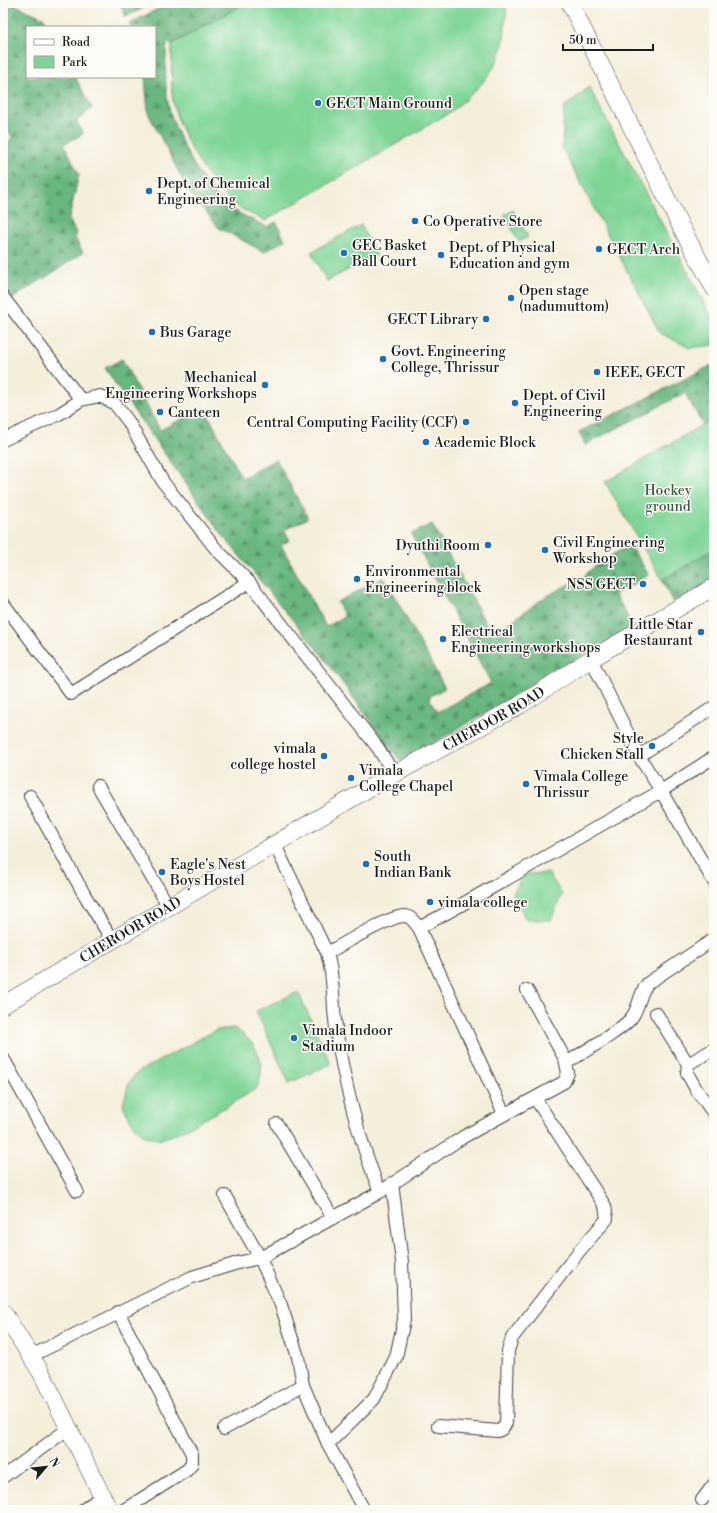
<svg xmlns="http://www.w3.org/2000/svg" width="717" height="1513" font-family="'Libre Bodoni',serif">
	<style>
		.green { fill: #7fd598; stroke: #4e785a }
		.forest { fill: url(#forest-firs); stroke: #42694e }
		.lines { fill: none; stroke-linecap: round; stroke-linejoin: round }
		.street-casing { stroke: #3d3c39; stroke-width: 14 }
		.secondary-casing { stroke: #3d3c39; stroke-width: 18 }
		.street { stroke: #fff; stroke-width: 12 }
		.secondary { stroke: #fff; stroke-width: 17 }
		.poi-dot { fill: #1f6fb2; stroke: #fdfcf7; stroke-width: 1.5 }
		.labels { text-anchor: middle; stroke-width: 3; stroke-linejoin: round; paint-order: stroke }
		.poi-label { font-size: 14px; fill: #1c1c1c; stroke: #fdfcf7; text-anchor: start }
		.park-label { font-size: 14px; fill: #3f5d47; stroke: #fdfcf7 }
		.street-label { font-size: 14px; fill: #1c1c1c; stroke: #fdfcf7 }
	</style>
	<defs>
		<pattern id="forest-firs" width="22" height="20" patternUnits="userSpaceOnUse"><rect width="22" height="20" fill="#67b680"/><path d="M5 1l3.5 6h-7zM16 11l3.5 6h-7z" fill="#549368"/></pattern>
	</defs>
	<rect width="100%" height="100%" fill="#fdfcf7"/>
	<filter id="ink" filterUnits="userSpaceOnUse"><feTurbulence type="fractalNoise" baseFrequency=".025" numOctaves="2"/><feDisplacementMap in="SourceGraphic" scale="8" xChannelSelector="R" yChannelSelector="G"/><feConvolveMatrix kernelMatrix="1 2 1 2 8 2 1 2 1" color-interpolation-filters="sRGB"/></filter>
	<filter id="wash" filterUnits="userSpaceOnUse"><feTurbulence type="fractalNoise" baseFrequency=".012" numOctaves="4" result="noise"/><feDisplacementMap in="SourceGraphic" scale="16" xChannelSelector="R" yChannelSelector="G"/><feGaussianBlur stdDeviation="0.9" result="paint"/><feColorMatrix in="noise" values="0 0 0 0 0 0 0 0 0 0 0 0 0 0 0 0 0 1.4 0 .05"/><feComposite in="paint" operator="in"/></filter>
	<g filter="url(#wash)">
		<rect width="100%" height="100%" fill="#f5eedb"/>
		<path class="green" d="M246,3H505C507,10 506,18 505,25C505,66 479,89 449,113L265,221C255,215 242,211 233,203C210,185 185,142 176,114C169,92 172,66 172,44Z
			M589,87L714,321V345L690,348L660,333L562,148L564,107Z
			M513,210L528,237L519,242L504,215Z
			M361,225L376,255L327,281L311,252Z
			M714,418V549L662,580L605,482Z
			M548,873L562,894L551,920H526L513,893L524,874Z
			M298,992L331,1064L289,1083L256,1011Z
			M234,1028C257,1042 268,1063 257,1088C242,1098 173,1139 159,1139C140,1140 129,1119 123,1105L129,1082L138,1072L216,1030Z"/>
		<path class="forest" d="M3,3H11L44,18L48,27H27V77H75L92,108L77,121L83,134L64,144L79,174L69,219L77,235L74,236L83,253L12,299L3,283V151L12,137L3,125Z
			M120,3H153L126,17Z
			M169,3H246L172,44L167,43C165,67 164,92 171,115C181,145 205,192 232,209C243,216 256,221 267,227L276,222L285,240L264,252L219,228L189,192L148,113L145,77H155V27H131L129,24Z
			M122,359L160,430L204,408L242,478L276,459L308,518L284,530L290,540L281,545L326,627L345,616L337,602L384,577L445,688L429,697L437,712L491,683L411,534L432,524L491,633L513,620L545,597L584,576L598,563L630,545L649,575L615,594L633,626L401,762L324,658L223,536L120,391L105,368Z
			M714,364V418L703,425L685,393L585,445L579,432Z
			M714,549V579L673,603L662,580Z"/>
	</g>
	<g filter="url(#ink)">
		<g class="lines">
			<g class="street-casing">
				<path id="street" d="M3,297L81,400
					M3,440L59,414L81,400L100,396L115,404L128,421L163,482L216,549L249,582L378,748L394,774
					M3,603L71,694L249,582
					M591,659L639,756L661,791L714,757
					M639,756L714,707
					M98,786L169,907
					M30,796L84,894L112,940
					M275,845L327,953C342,945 391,915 405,916C412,917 415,923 419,928L504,1114
					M419,928C501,884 580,836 661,791L714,882
					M327,953C335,980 332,1002 336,1028C344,1085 359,1139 380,1192
					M656,1013L688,1064L687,1073L696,1089L714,1114
					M3,1058L77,1191
					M566,1063C580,1054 624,1029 632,1017C640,1006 639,993 648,983L714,939
					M688,1064L714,1049
					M277,1124L333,1218
					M225,1196L260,1258L281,1305L298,1357L303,1385L328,1444L364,1510
					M118,1312L192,1454V1464L187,1470L124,1510
					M31,1356L192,1277L241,1262L260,1258L380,1192L463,1137L564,1082L568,1073L565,1059L527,990
					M438,1426L498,1431L502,1429L506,1423L508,1351L512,1338L580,1250L607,1219L605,1206L535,1098
					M224,1429L303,1385
					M328,1444L374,1399L396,1357L404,1320L402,1262L392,1183
					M3,1477L69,1428
					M702,1500L714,1484
					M83,1510L102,1496"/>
			</g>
			<g class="secondary-casing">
				<g id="secondary">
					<path d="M570,3L681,227L714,288"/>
					<path id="s1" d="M3,1005L371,787L520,705L591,659L714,587"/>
					<path d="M3,1312L42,1374L109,1510"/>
				</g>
			</g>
			<use href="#street" class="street"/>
			<use href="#secondary" class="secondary"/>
		</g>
	</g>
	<g class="poi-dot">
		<circle cx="318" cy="103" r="4"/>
		<circle cx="149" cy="191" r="4"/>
		<circle cx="415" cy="221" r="4"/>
		<circle cx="599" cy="249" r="4"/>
		<circle cx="344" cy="253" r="4"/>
		<circle cx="441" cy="255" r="4"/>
		<circle cx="511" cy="298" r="4"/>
		<circle cx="486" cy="319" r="4"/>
		<circle cx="152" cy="332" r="4"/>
		<circle cx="383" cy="359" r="4"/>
		<circle cx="597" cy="372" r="4"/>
		<circle cx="265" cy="385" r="4"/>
		<circle cx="515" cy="403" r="4"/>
		<circle cx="160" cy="412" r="4"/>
		<circle cx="466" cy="422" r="4"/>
		<circle cx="426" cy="442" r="4"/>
		<circle cx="488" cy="545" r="4"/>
		<circle cx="545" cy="550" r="4"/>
		<circle cx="357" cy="579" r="4"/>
		<circle cx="643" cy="584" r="4"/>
		<circle cx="701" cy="632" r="4"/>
		<circle cx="443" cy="639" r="4"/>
		<circle cx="652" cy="746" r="4"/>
		<circle cx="324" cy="756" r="4"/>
		<circle cx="351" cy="778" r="4"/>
		<circle cx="526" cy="784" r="4"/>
		<circle cx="366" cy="864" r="4"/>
		<circle cx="162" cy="872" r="4"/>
		<circle cx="430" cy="902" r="4"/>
		<circle cx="294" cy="1038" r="4"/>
	</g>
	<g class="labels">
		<g class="poi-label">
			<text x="326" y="108">GECT Main Ground</text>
			<text x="157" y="188">Dept. of Chemical<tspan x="157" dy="16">Engineering</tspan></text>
			<text x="423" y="226">Co Operative Store</text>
			<text x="352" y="250">GEC Basket<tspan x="352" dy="16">Ball Court</tspan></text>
			<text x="449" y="252">Dept. of Physical<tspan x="449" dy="16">Education and gym</tspan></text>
			<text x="607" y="254">GECT Arch</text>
			<text x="519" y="295">Open stage<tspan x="519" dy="16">(nadumuttom)</tspan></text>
			<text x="478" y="324" text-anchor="end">GECT Library</text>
			<text x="160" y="337">Bus Garage</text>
			<text x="391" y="356">Govt. Engineering<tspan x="391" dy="16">College, Thrissur</tspan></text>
			<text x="605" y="377">IEEE, GECT</text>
			<text x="257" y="382" text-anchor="end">Mechanical<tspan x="257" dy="16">Engineering Workshops</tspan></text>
			<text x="523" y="400">Dept. of Civil<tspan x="523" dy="16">Engineering</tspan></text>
			<text x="168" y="417">Canteen</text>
			<text x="458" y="427" text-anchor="end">Central Computing Facility (CCF)</text>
			<text x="434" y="447">Academic Block</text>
			<text x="553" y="547">Civil Engineering<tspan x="553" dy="16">Workshop</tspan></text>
			<text x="480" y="550" text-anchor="end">Dyuthi Room</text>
			<text x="365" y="576">Environmental<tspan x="365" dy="16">Engineering block</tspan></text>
			<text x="635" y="589" text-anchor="end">NSS GECT</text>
			<text x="693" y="629" text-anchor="end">Little Star<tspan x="693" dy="16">Restaurant</tspan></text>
			<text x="451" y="636">Electrical<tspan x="451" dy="16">Engineering workshops</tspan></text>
			<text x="644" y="743" text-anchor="end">Style<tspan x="644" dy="16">Chicken Stall</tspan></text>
			<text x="316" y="753" text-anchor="end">vimala<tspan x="316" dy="16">college hostel</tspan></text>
			<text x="359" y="775">Vimala<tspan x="359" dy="16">College Chapel</tspan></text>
			<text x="534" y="781">Vimala College<tspan x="534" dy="16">Thrissur</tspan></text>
			<text x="374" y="861">South<tspan x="374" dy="16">Indian Bank</tspan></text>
			<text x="170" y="869">Eagle's Nest<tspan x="170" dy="16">Boys Hostel</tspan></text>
			<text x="438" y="907">vimala college</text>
			<text x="302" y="1035">Vimala Indoor<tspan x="302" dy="16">Stadium</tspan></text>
		</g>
		<g class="park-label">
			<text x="668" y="495">Hockey<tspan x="668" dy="16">ground</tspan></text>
		</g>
		<g class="street-label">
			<text dy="5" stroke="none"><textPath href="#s1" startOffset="568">CHEROOR ROAD</textPath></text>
			<text dy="5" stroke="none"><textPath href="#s1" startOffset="148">CHEROOR ROAD</textPath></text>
		</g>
	</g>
	<rect width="717" height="1513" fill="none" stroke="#fdfcf7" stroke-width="16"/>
	<rect x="26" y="26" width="130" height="52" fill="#fdfcf7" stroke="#a3a29f"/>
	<rect x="34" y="39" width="20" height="6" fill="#ffffff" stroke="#a3a29f"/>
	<text x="62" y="46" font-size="12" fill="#1c1c1c">Road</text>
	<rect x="34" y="56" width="20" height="12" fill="#7fd598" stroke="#a3a29f"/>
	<text x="62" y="66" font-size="12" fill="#1c1c1c">Park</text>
	<g transform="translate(46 1467) rotate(62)" stroke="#fdfcf7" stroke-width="3" paint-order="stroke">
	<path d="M0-3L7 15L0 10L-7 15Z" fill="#1c1c1c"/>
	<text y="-6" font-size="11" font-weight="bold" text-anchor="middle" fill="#1c1c1c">N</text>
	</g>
	<path d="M563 44v6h90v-6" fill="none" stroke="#1c1c1c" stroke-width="2"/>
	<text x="569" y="44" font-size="12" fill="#1c1c1c" stroke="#fdfcf7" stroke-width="3" paint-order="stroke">50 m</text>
</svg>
